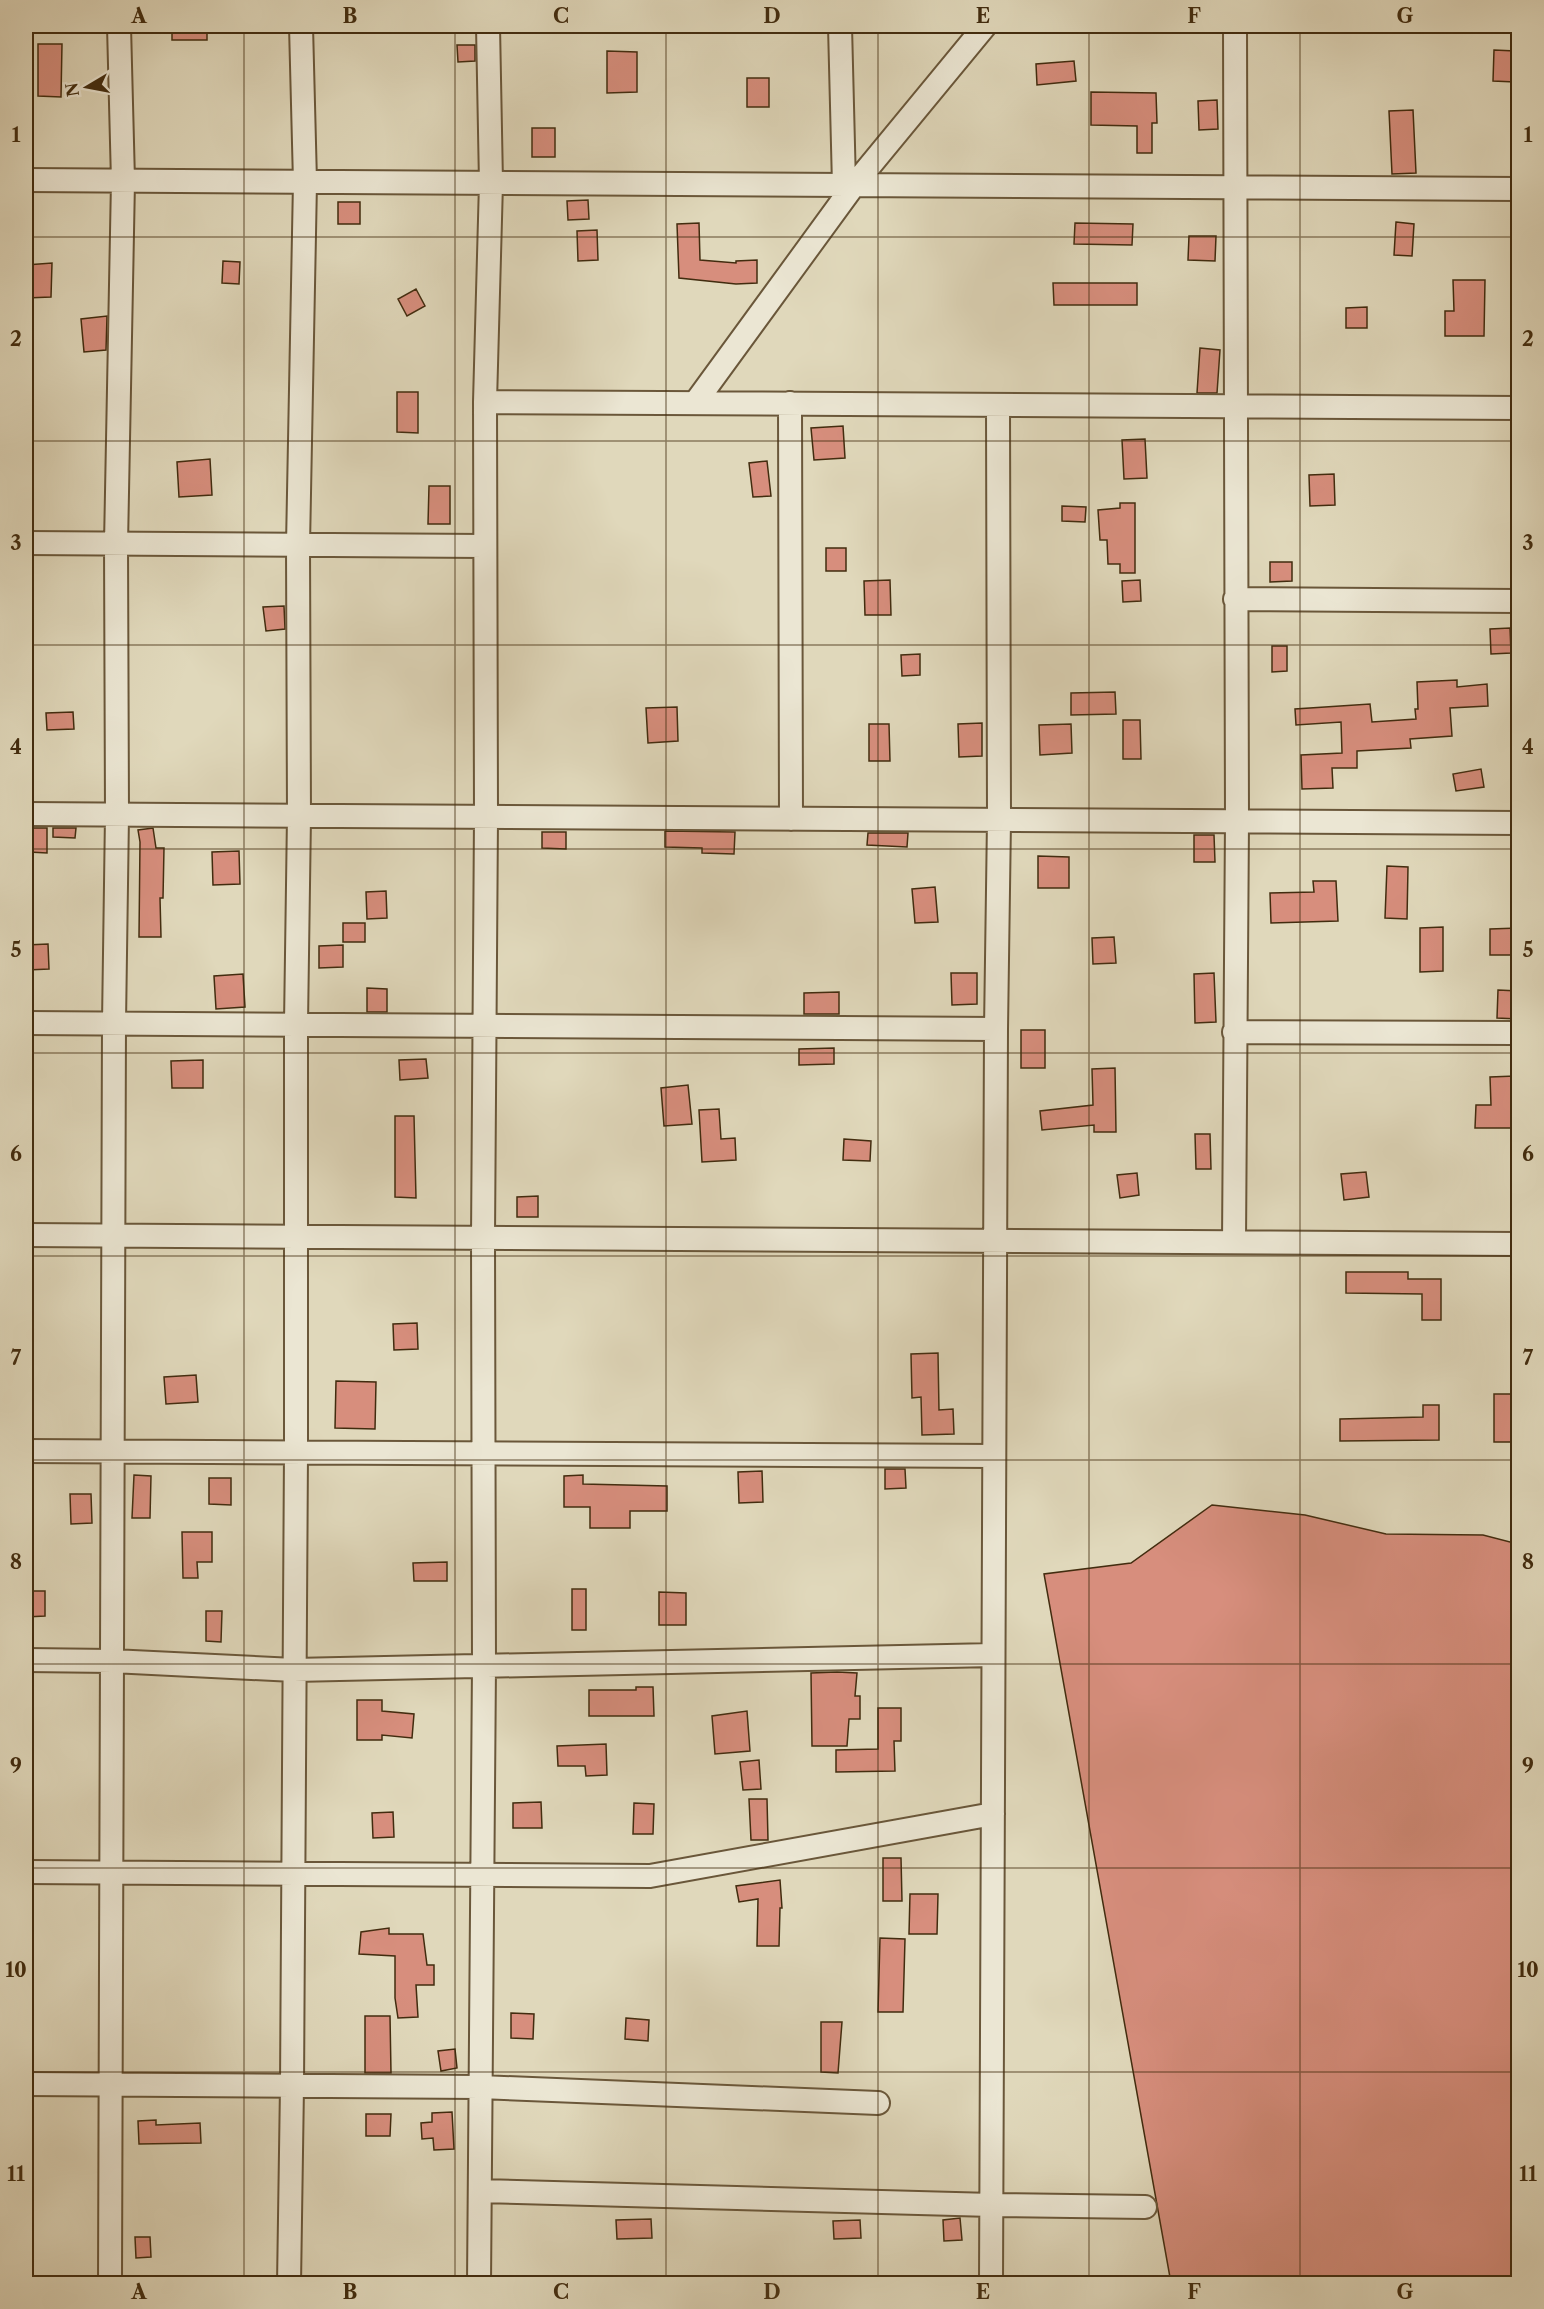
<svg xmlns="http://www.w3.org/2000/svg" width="1544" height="2309" font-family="'Libre Caslon Text',serif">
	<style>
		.building { fill: #d78e7d; stroke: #422c0f; stroke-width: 1.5 }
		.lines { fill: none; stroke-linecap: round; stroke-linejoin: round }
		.street-casing { stroke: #6a573a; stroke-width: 26 }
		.street { stroke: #ebe6d3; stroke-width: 22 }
		.grid { fill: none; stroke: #422c0f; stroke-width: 1.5; stroke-opacity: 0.55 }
		.neatline { fill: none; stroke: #422c0f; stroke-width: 2 }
		.grid-label { font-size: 20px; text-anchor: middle; font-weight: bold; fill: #422c0f }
	</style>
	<rect width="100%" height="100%" fill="#e0d8bb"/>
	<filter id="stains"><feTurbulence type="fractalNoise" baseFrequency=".00333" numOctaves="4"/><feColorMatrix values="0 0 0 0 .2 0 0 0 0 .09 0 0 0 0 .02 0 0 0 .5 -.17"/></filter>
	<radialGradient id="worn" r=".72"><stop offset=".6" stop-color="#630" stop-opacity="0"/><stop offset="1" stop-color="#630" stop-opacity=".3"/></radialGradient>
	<path class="building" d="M172,26H207V40H172Z
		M38,44H62L61,97L38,96Z
		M457,45H475V61L458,62Z
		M1494,50L1515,51V82L1493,81Z
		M607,51L637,52V92L607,93Z
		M1074,61L1076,81L1037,85L1036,64Z
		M747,78H769V107H747Z
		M1091,92L1156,93L1157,123H1152V153H1137V126L1091,125Z
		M1217,100L1218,129L1199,130L1198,101Z
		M1413,110L1416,173L1392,174L1389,111Z
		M532,128H555V157H532Z
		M588,200L589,219L568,220L567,201Z
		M338,202H360V224H338Z
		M1396,222L1414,224L1412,256L1394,255Z
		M699,223L700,260L736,263V261L757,260V283L736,284L679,278L677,224Z
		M1075,223L1133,224L1132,245L1074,244Z
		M597,230L598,260L578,261L577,231Z
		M1189,236H1216L1215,261L1188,260Z
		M223,261L240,262L239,284L222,283Z
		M52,263L51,297L26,298V265Z
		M1453,280H1485L1484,336H1445V311H1454Z
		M1053,283H1137V305H1054Z
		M416,289L425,306L407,316L398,299Z
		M1367,307V328H1346V308Z
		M107,316L106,350L84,352L81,319Z
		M1200,348L1220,350L1217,393H1197Z
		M397,392H418V433L397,432Z
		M843,426L845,458L814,460L811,428Z
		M1145,439L1147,478L1124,479L1122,440Z
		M210,459L212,495L179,497L177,462Z
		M767,461L771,496L753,497L749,463Z
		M1334,474L1335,505L1310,506L1309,475Z
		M429,486H450V524H428Z
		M1120,503H1135V573H1120V564H1108L1107,540H1100L1098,510L1120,508Z
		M1062,506L1086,507L1085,522L1062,521Z
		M826,548H846V571H826Z
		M1270,562H1292V581L1270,582Z
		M890,580L891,615H865L864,581Z
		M1140,580L1141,601L1123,602L1122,581Z
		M284,606L285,629L266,631L263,607Z
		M1510,628L1511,653L1491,654L1490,629Z
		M1272,646H1287V671L1272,672Z
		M920,654V675L902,676L901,655Z
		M1457,680V687L1487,684L1488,706L1450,708L1452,736L1410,739L1411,748L1357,751V768H1332L1333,788L1302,789L1301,755L1342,753L1341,722L1296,725L1295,709L1370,704L1372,722L1416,719L1415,709H1418L1417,682Z
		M1115,692L1116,714L1071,715V693Z
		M677,707L678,741L648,743L646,708Z
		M73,712L74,729L47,730L46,713Z
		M1123,720H1140L1141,759H1123Z
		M982,723V756L959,757L958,724Z
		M869,724H889L890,761H869Z
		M1071,724L1072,753L1040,755L1039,725Z
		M1481,769L1484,787L1456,791L1453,774Z
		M30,828H47V853L29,852Z
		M53,828H76L75,838L53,837Z
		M153,828L156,848H164L163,898H160L161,937H139L140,842L138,830Z
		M665,831L735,832L734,854L702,853V848L665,847Z
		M542,832H566V849L542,848Z
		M868,833H908L907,847L867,845Z
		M1194,835H1214L1215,862H1194Z
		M239,851L240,884L213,885L212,852Z
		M1038,856L1069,857V888H1038Z
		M1387,866L1408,867L1407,919L1385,918Z
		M1313,881H1336L1338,921L1271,923L1270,893L1314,892Z
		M935,887L938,922L915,923L912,889Z
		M386,891L387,918L367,919L366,892Z
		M343,923H365V942H343Z
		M1443,927V971L1420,972V928Z
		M1518,928V955H1490V929Z
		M1114,937L1116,963L1093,964L1092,938Z
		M48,944L49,969L27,970L26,945Z
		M343,945V967L319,968V946Z
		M951,973H977V1004L952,1005Z
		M1214,973L1216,1022L1195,1023L1194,974Z
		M243,974L245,1007L216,1009L214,976Z
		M367,988L387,989V1012H367Z
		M1498,990L1518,991V1019L1497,1018Z
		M839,992V1014H804V993Z
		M1021,1030H1045V1068H1021Z
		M834,1048V1064L799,1065V1049Z
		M426,1059L428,1078L400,1080L399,1060Z
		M203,1060V1088H172L171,1061Z
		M1115,1068L1116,1132H1094V1125L1042,1130L1040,1111L1093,1105L1092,1069Z
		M1515,1076L1512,1128H1475L1476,1105H1491L1490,1077Z
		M688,1085L692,1124L664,1126L661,1088Z
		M719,1109L721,1139L735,1138L736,1160L702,1162L699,1110Z
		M395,1116H414L416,1198L395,1197Z
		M1195,1134H1210L1211,1169H1196Z
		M844,1139L871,1141L870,1161L843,1160Z
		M1366,1172L1369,1197L1344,1200L1341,1174Z
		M1137,1173L1139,1195L1120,1198L1117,1175Z
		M538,1196V1217H517V1197Z
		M1346,1272H1408V1279H1441V1320H1422V1294L1346,1293Z
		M417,1323L418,1349L394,1350L393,1324Z
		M938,1353L939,1410L953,1409L954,1434L922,1435L921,1397L912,1398L911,1354Z
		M196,1375L198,1402L166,1404L164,1377Z
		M336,1381L376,1382L375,1429L335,1428Z
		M1494,1394H1515V1442H1494Z
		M1423,1405H1439V1440L1340,1441V1419L1423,1417Z
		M885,1469H905L906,1488L885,1489Z
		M762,1471L763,1502L739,1503L738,1472Z
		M134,1475L151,1476L150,1518H132Z
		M583,1475V1484L667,1486V1511H630V1528H590V1507H564V1476Z
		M209,1478H231V1505L209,1504Z
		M70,1494H91L92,1523L71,1524Z
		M1212,1505L1305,1515L1386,1534L1483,1535L1518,1544V2278L1514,2283H1171L1044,1574L1131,1563Z
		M182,1532H212V1562H197L198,1578H183Z
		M447,1562V1581H414L413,1563Z
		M572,1589H586V1630H572Z
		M26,1591H45V1616L26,1617Z
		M659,1592L686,1593V1625H659Z
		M206,1611H222L221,1642L206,1641Z
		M837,1672L857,1673L855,1696H860V1719H849L847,1746H812L811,1673Z
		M636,1687H653L654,1716H589V1690H636Z
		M357,1700H382V1711L414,1714L412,1738L382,1735V1740H357Z
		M878,1708H901V1741H894L895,1771L836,1772V1750L878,1749Z
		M747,1711L750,1751L715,1754L712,1716Z
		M606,1744L607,1775L586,1776L585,1766H558L557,1746Z
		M759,1760L761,1789L743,1790L740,1762Z
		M749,1799H767L768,1840H751Z
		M541,1802L542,1828H513V1803Z
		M634,1803L654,1804L653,1834H633Z
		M393,1812L394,1837L373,1838L372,1813Z
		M883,1858H901L902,1901H883Z
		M780,1880L782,1908H780L779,1946H757L758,1899L739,1902L736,1886Z
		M910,1894H938L937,1934H909Z
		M389,1928V1934H423L427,1965H434V1985H416L418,2017L398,2018L395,1998V1956L359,1954L361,1932Z
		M880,1938L905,1939L903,2012H878Z
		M511,2013L534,2014L533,2039L511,2038Z
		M365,2016H390L391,2073H365Z
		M626,2018L649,2020L648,2041L625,2039Z
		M821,2022H842L838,2073L821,2072Z
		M455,2049L457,2068L441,2071L438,2051Z
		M452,2112L454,2149L434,2150L433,2138L422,2139L421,2123L432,2122V2113Z
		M366,2114H391L390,2136H366Z
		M156,2120V2125L200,2123L201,2143L139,2144L138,2121Z
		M960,2218L962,2240L944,2241L943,2220Z
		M651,2219L652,2238L617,2239L616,2220Z
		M860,2220L861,2238L834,2239L833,2221Z
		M135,2237H150L151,2257L136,2258Z"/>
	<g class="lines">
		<g class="street-casing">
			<path id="street" d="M840,26L844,185
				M26,180L1518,189
				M485,402L1518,408
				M695,403L854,185L985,26
				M790,403L791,819
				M26,543L484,546
				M1235,599L1518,601
				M26,814L1518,823
				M26,1023L996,1029
				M1234,1032L1518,1033
				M26,1235L1518,1244
				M1234,1242L1237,821L1235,26
				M26,1451L994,1456
				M26,1660L112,1661L294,1670L993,1655
				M26,1872L650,1876L993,1814
				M26,2084L480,2087L878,2103
				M480,2191L992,2205L1145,2207
				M110,2284L114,1023L117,815L116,544L123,181L119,26
				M289,2284L292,2086L296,1452V1024L299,816L298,545L305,182L301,26
				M479,2284L484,1666L483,1238L486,817L485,402L491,183L488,26
				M991,2284L996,1029L999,820L998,405"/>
		</g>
		<use href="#street" class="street"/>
	</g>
	<path class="grid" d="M244,26V2284M455,26V2284M666,26V2284M878,26V2284M1089,26V2284M1300,26V2284M26,237H1518M26,441H1518M26,645H1518M26,849H1518M26,1053H1518M26,1256H1518M26,1460H1518M26,1664H1518M26,1868H1518M26,2072H1518"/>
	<rect width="1544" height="2309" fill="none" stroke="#e0d8bb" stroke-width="66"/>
	<g transform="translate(87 87) rotate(260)" stroke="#ebe6d3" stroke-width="4.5" paint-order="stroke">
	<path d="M0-4.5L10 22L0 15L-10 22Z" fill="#422c0f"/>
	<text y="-9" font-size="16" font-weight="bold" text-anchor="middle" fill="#422c0f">N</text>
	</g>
	<rect x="33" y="33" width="1478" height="2243" class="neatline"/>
	<g class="grid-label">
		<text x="139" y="23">A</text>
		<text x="350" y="23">B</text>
		<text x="561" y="23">C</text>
		<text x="772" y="23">D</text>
		<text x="983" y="23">E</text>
		<text x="1194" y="23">F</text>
		<text x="1405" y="23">G</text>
		<text x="16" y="142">1</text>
		<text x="1528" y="142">1</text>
		<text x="16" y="346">2</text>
		<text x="1528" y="346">2</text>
		<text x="16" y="550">3</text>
		<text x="1528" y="550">3</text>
		<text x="16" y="754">4</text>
		<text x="1528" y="754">4</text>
		<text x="16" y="957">5</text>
		<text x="1528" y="957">5</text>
		<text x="16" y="1161">6</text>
		<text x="1528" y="1161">6</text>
		<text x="16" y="1365">7</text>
		<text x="1528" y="1365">7</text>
		<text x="16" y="1569">8</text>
		<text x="1528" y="1569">8</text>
		<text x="16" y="1773">9</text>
		<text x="1528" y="1773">9</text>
		<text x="16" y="1977">10</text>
		<text x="1528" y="1977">10</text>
		<text x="16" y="2181">11</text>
		<text x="1528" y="2181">11</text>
		<text x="139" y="2299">A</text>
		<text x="350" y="2299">B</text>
		<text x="561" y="2299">C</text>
		<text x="772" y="2299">D</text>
		<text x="983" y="2299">E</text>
		<text x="1194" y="2299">F</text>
		<text x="1405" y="2299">G</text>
	</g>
	<rect width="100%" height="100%" filter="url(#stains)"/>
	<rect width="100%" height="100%" fill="url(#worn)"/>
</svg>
